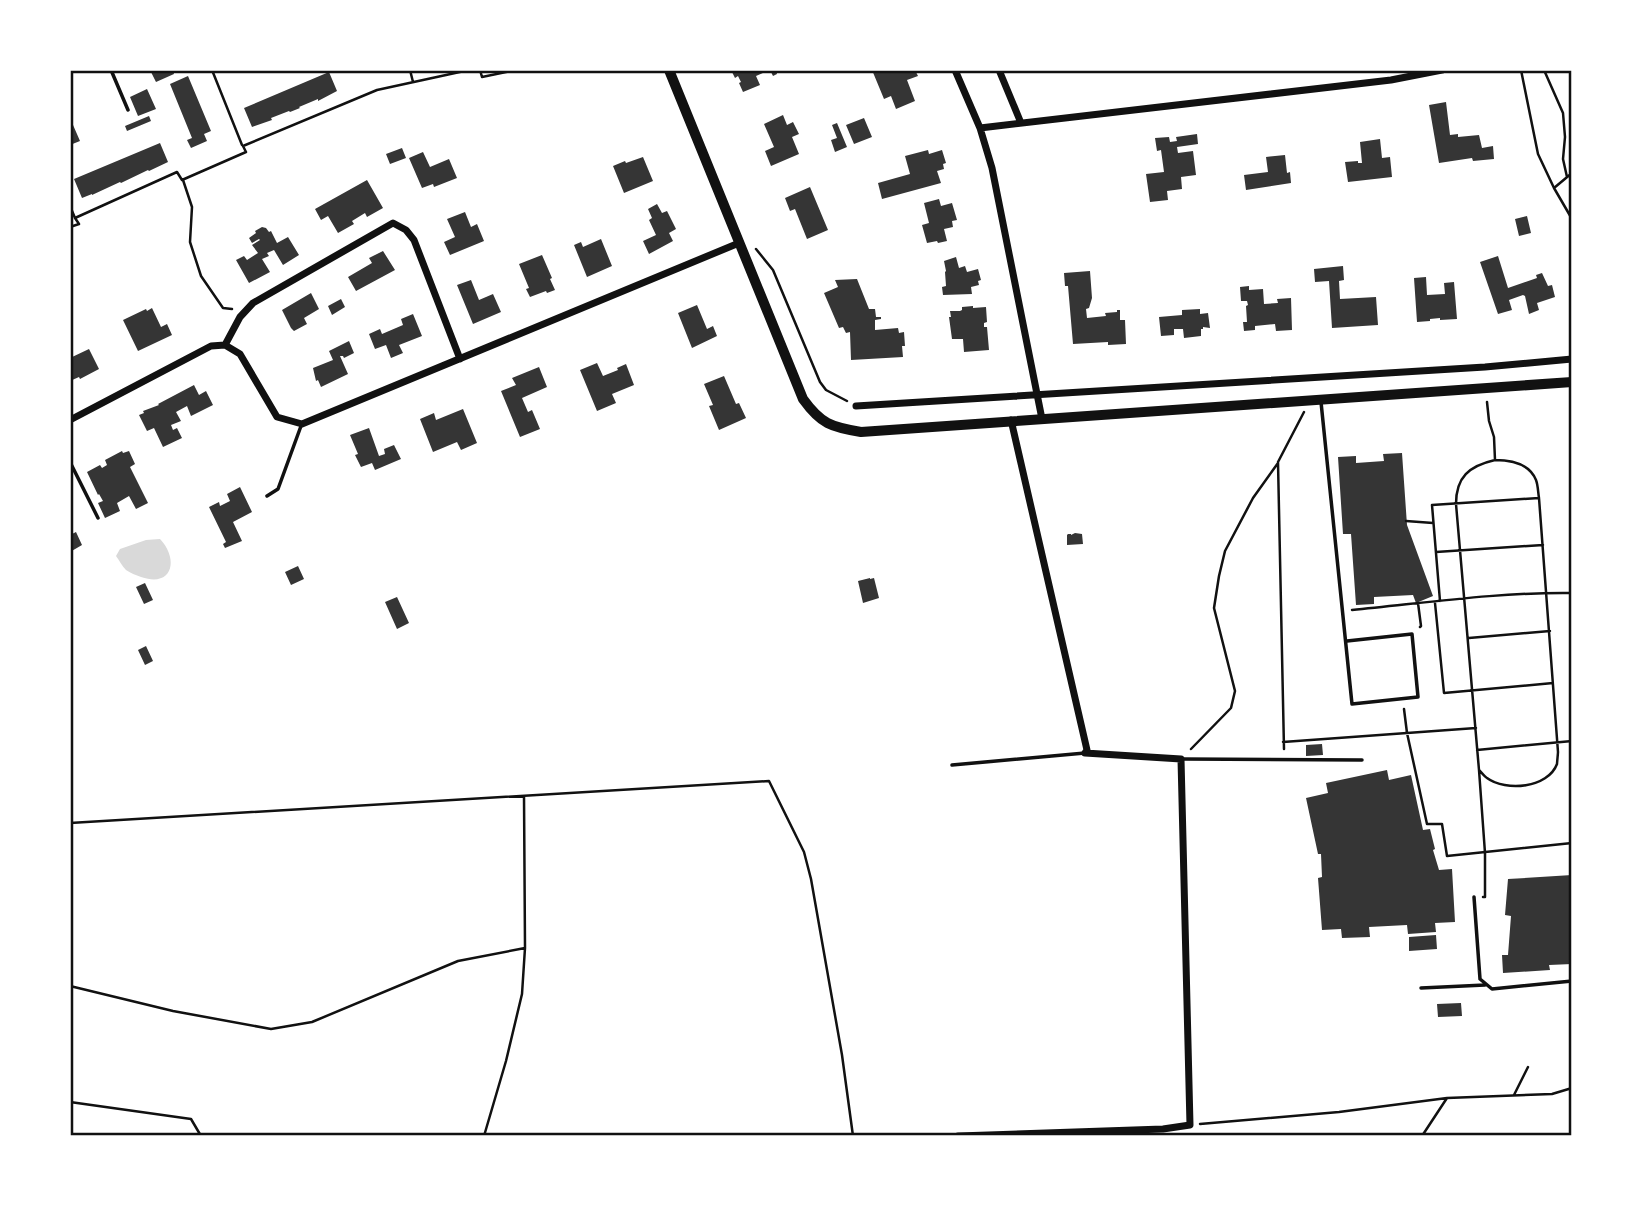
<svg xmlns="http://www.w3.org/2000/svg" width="1642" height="1206" font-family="'IBM Plex Sans',sans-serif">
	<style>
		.water { fill: #d9d9d9 }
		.building { fill: #353535 }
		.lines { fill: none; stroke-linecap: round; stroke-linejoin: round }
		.path { stroke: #111; stroke-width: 2.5 }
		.service { stroke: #111; stroke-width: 3.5 }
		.minor { stroke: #111; stroke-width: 7 }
		.tertiary { stroke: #111; stroke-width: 10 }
		.neatline { fill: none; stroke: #111; stroke-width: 2.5 }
	</style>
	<rect width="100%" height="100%" fill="#fff"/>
	<path class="water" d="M160,539C179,559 173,588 141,577C136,575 130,573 126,570C122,566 119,560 116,556L120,549L146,540Z"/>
	<path class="building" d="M150,70H173L174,74L156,82Z
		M731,70H776L777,74L773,76L770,70L756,76L760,85L743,92L739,83L741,82L738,76L735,78Z
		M872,70H885L886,72L891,70H915L918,76L907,80L915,101L896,109L891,96L884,99Z
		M329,72L337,91L318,101V99L299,107L300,108L290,112L289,111L271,118L272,120L252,127L244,108Z
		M188,76L211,131L204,134L207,141L191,148L187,140L192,138L170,84Z
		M147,89L156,109L138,116L130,97Z
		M1446,102L1450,135L1458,134V137L1479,135L1482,148L1493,146L1494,159L1473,161L1472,158L1439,163L1429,105Z
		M783,115L787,125L793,122L799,134L792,137L799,154L771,166L765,151L774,147L764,124Z
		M149,116L151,121L127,131L125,126Z
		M70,118L80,141L70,145Z
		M864,118L872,137L854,144L846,125Z
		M837,123L847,147L835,152L831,140L837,138L832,125Z
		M1197,134L1198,144L1177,147L1178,153L1193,151L1196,175L1181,177L1182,189L1167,191L1168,200L1150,202L1146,174L1164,172L1161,150L1157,151L1155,138L1169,137L1170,142L1177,141L1176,137Z
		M1380,139L1382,158L1390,157L1392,177L1348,182L1345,162L1358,161V163H1362L1360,142Z
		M160,143L168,162L149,171L148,170L121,183L120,182L92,195V194L82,198L74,179Z
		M402,148L406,158L390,164L386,154Z
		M928,150L929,154L942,150L946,163L943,164L944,169L937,171L941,183L882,199L878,183L910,174L905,156Z
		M423,152L430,167L449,159L457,178L434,187L433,184L422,188L409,158Z
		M1285,155L1287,173L1290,172L1291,183L1246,190L1244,175L1268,172L1266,157Z
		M643,157L653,181L624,193L613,166L625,161L626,163Z
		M367,180L383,208L367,217L365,213L352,221L354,224L338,233L328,216L321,220L315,209Z
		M810,187L828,230L807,239L795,209L790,211L785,198Z
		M939,199L941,206L952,203L957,220L952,221L953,227L944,229L947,241L938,243L937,241L927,243L922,225L929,223L924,203Z
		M657,204L662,213L667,211L676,229L669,233L673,241L649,254L643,241L656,235L649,220L652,218L648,209Z
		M465,212L471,227L477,224L484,241L450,255L444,242L455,237L447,219Z
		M1527,216L1531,233L1519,236L1515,219Z
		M262,227L266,228L269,232L271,231L277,243L288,237L299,255L283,265L274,250L267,253L269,256L262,259L270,272L249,283L236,260L244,256L247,260L258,253L252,245L260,240L259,239L252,243L249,238L256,233L255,231Z
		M601,239L612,266L587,277L574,245L581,242L583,247Z
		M383,251L395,270L356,291L348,277L372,263L369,258Z
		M542,255L552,278L550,279L555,290L547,293L546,291L530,297L526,289L529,288L519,264Z
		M1498,256L1508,288L1537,278L1536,275L1542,273L1548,286L1552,285L1555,297L1537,303L1539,310L1529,314L1525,296L1523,295L1509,300L1512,310L1498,314L1480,262Z
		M956,257L959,268L965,266L967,272L978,269L981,280L978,281L979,285L971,287L972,294L943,295L942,287L946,286L945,272L946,271L944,261Z
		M1343,266L1344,280L1339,281L1340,299L1376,297L1378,325L1332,328L1329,281L1315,282L1314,269Z
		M1090,271L1092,298L1089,308L1086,309L1087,318L1106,316L1105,313L1117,312V310H1120V320H1125L1126,344L1108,345V342L1073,344L1068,286H1065L1064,273Z
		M1426,277L1427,295L1445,294L1444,283L1454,282L1457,319L1440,320V318L1430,319V321L1417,322L1414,278Z
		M857,279L869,309H875L876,317H881V319L875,320V330L898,328L899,333L904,332L905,346H902L903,357L851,360L850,332L846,333L843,327L839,328L824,293L838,287L835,280Z
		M471,280L479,300L493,294L501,312L473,324L457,285Z
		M1249,286V290L1263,289L1264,304L1278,303L1277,299L1291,298L1292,330L1276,331L1275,324L1255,326V330L1244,331L1243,322H1247L1246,306L1248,305L1247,301H1241L1240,287Z
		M311,293L319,309L304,318L307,324L294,331L291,328L282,310Z
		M341,299L345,307L332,315L328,306Z
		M697,305L707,329L713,326L717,336L692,348L678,313Z
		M973,306V308L986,307L987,322L984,323V327H987L989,350L964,352L963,339H952L949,317H951L950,311H960L962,310V307Z
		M152,308L161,327L167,324L172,335L138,351L123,320L146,309L147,311Z
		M1200,309V314L1208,313L1210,328L1203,327V329H1201V336L1184,338L1183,329H1174V335L1161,336L1159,317L1182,315V310Z
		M413,314L422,336L399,345L403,353L391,358L386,345L375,349L369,334L380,329L382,334L403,325L401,319Z
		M349,341L354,353L344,358L343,356H340L348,374L321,387L318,380L316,381L313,368L333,360L329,351Z
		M89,349L99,369L80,379L79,377L70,381V358Z
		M597,363L603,376L618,370L617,368L626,364L634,385L612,394L616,403L597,411L580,370Z
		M539,367L547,387L522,398L528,412L532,410L540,429L520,437L501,391L516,385L512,378Z
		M724,376L736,404L739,403L746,418L719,430L709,406L713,405L704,384Z
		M194,385L199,395L206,391L213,405L191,416L187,406L176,412L181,421L171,425L173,430L177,428L182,438L163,447L154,428L147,431L139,415L144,413L143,411L159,405L158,404Z
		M463,409L477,443L461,450L457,442L433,452L420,419L434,413L436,420Z
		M369,428L379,456L385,454L384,449L394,445L401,459L375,470L372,463L361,467L355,455L358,454L350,435Z
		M122,451L123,453L129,451L135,464L130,467L148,503L136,509L129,496L117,503L120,511L105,518L98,503L103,501L99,494L98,495L87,472L100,465L102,468L107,465L105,460Z
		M1402,453L1407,525L1433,596L1416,603L1413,595L1374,597V604L1356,605L1351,534H1343L1338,457L1356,456V463L1384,461L1383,454Z
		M240,487L252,512L233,522L242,541L225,548L223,544L226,542L209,507L219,502L220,506L230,501L227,494Z
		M76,532L82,545L70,552V535Z
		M1075,533L1082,534L1083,544L1067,545V535L1068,534H1071V535Z
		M298,566L304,579L291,585L285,572Z
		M870,578V579L874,578L879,598L863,603L858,581Z
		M145,583L153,600L144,604L136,587Z
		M397,597L409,623L397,629L385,602Z
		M146,646L153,661L145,665L138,650Z
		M1322,744L1323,755L1306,756V745Z
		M1387,770L1389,780L1411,775L1423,830L1430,829L1435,849L1433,850L1439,870L1452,869L1455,922L1435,923L1436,932L1408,934L1407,925L1369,927L1370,937L1342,938L1341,929L1322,930L1318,878L1322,877L1321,854H1318L1306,798L1328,793L1326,783Z
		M1572,875V964L1549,965L1550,970L1503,973L1502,955H1508L1511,916L1505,915L1508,879Z
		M1436,935L1437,949L1409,951V937Z
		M1461,1003L1462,1016L1438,1017L1437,1004Z"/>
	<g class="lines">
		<path class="path" d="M212,70L242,145
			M410,70L413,82
			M480,70L482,77L516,70
			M1521,70L1538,154L1554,188L1572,219
			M1544,70L1563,113L1565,137L1563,159L1567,177
			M183,180L192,207L190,242L201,276L223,308L232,309
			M1554,188L1572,173
			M70,206L75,218
			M70,227L79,224L75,218L177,172L182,180L246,152L243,146L377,90L469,70
			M756,249L773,270L820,382L826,390L847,401
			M1487,402L1489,421L1494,437L1495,460
			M1495,460C1510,460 1529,463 1536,480C1538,485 1538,492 1539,498L1558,752C1558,753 1557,763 1557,764C1548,788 1506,792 1487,778C1485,777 1480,771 1479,770L1456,504C1456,477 1469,466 1495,460Z
			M1406,521L1433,523
			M1436,552L1543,545
			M1440,601L1432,505L1539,498
			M1418,603L1421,626L1420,627
			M1435,603L1444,693L1553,683
			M1352,610C1425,603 1499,592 1572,593
			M1469,638L1550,631
			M1404,709L1407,733L1427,824H1442L1447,856L1572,843
			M1283,742L1476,728
			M1191,749L1231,708L1235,691L1214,608L1219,576L1225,551L1253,498L1278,463
			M1284,749L1278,462L1304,412
			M1477,750L1572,741
			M1479,770L1485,853V897H1483
			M70,823L769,781L804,852L811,879L842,1055L853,1136
			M70,986L173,1011L271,1029L312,1022L458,961L525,948
			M1514,1095L1528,1067
			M70,1102L191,1119L201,1136
			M1200,1124L1339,1112L1447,1098L1552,1094L1572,1088
			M484,1136L506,1061L522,994L525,948L524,796
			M1422,1136L1447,1098"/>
		<path class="service" d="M111,70L128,110
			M1321,402L1352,704L1418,697L1412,634L1347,641
			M70,462L98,518
			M267,496L278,489L301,426
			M1183,759L1362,760
			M952,765L1085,753
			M1474,897L1480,979L1492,989L1572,981
			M1421,988L1485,985"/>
		<path class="minor" d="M955,70L980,128L992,168L1042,419
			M999,70L1021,123
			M980,128L1391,80L1442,70
			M225,345L240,317L253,303L393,223L406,230L414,240L460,359
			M856,406L1485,367L1572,359
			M70,420L211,346L225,345L240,354L277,417L302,424L739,243
			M958,1136L1163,1129L1190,1125L1181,759L1085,753L1087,750L1011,420"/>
		<path class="tertiary" d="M669,70L803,399C821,424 831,427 861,432L1572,382"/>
	</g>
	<rect width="1642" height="1206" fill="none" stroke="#ffffff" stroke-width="144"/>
	<rect x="72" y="72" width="1498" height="1062" class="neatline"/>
</svg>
